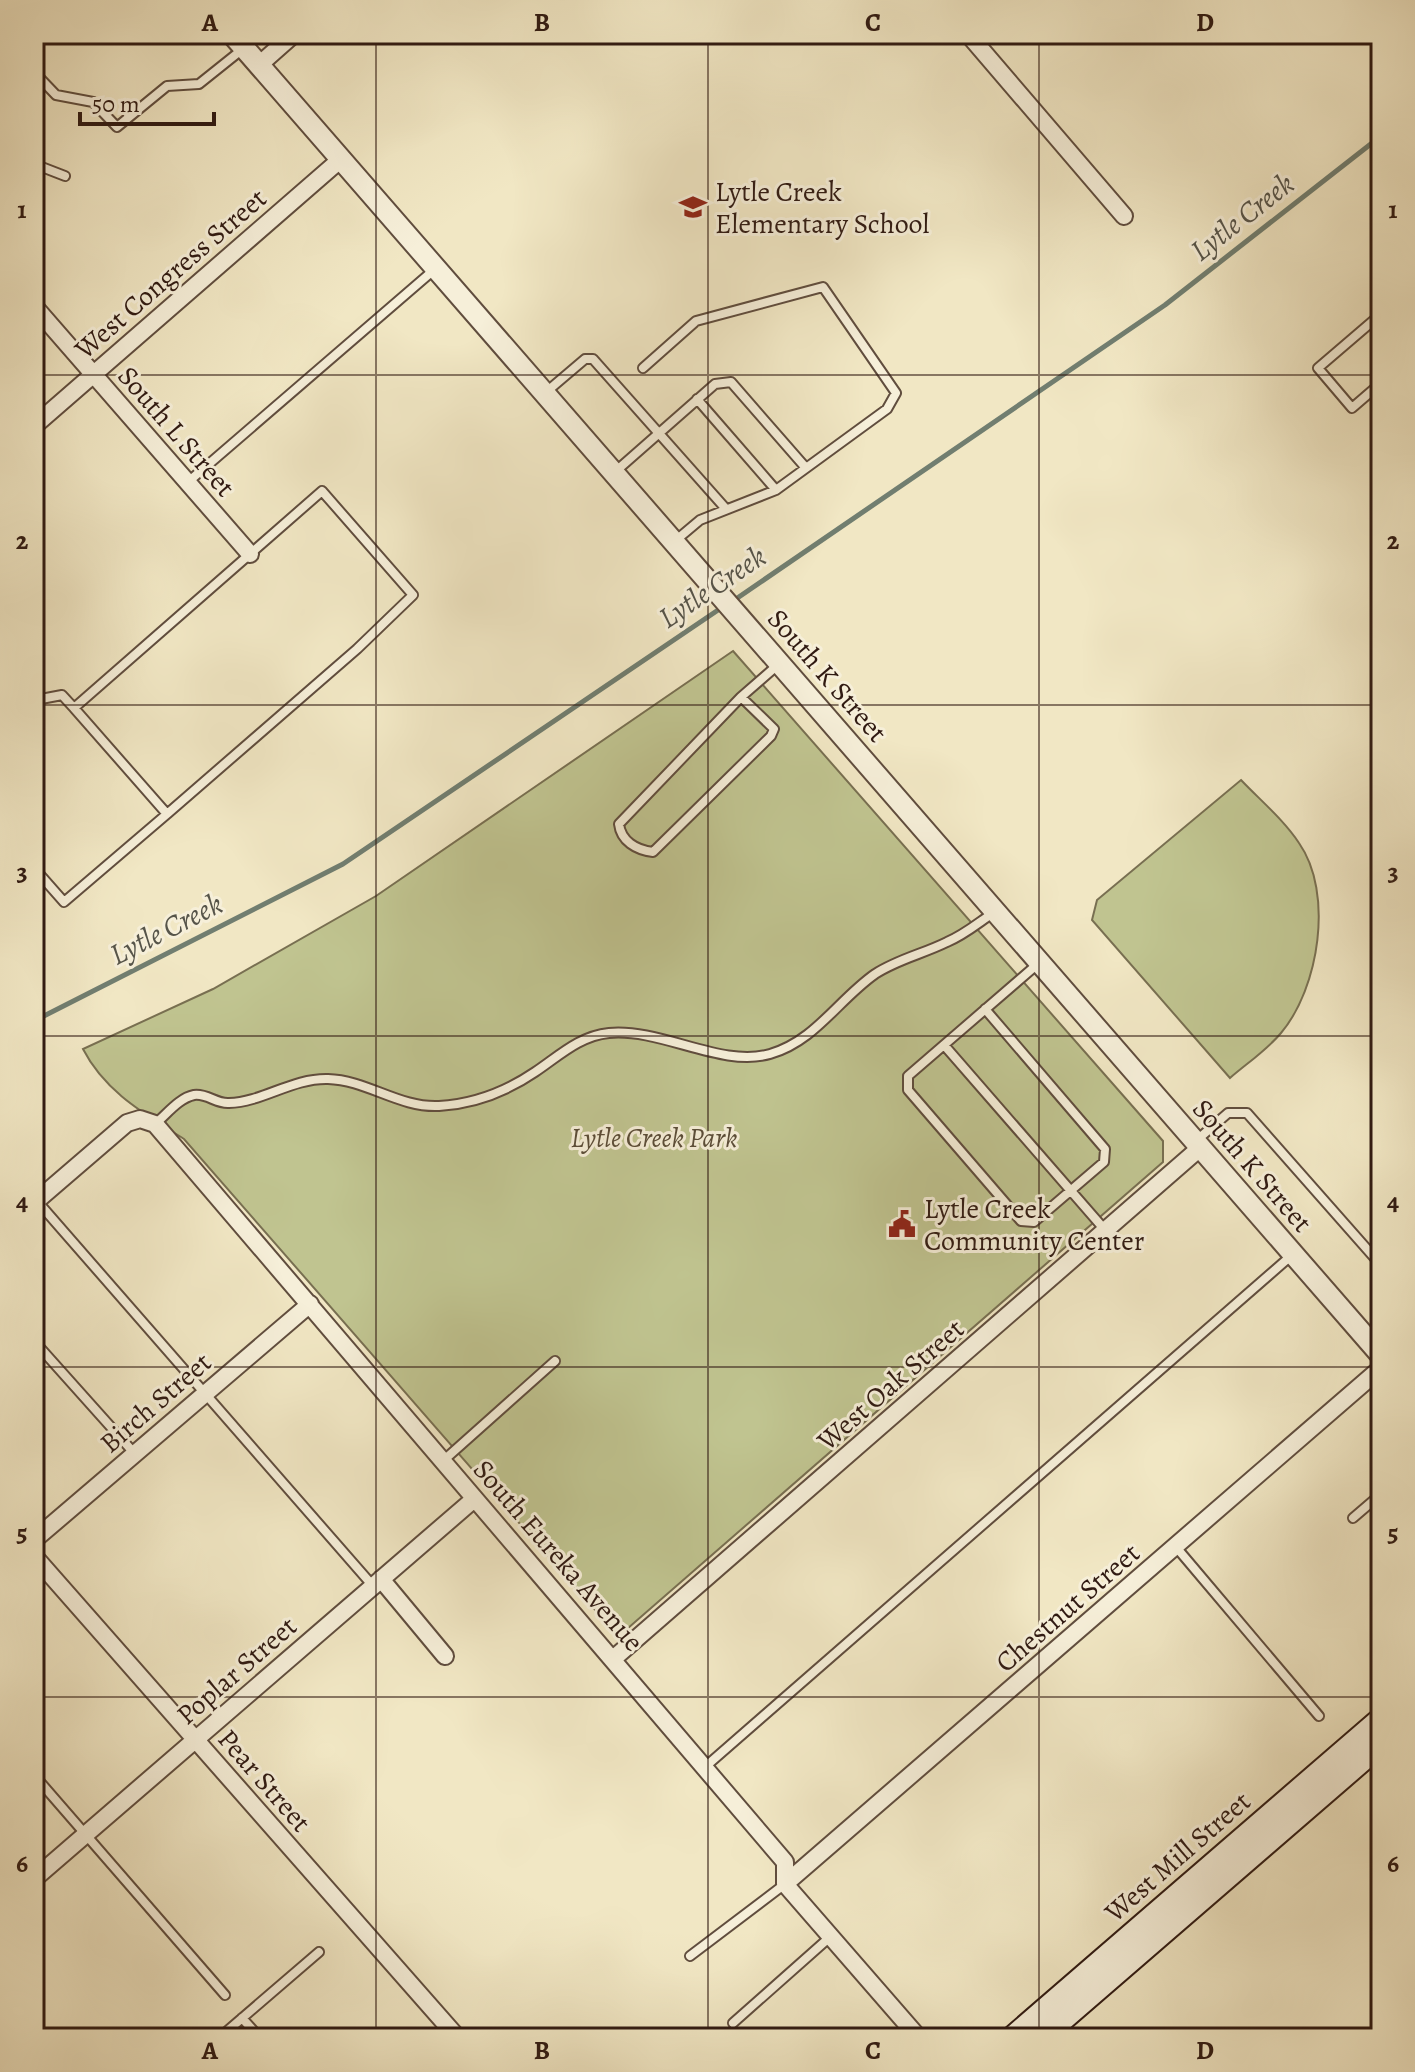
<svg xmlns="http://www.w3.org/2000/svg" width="1415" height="2072" font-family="Alegreya,serif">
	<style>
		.green { fill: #c0c490; stroke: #786f51; stroke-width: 2 }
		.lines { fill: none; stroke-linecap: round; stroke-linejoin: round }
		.stream { stroke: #717e70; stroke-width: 5 }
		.service-casing { stroke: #604d3e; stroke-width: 12 }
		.minor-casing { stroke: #604d3e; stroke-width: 20 }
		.tertiary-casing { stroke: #604d3e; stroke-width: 24 }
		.secondary-casing { stroke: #301a12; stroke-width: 26 }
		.service { stroke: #f6efd9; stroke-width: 8 }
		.minor { stroke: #f6efd9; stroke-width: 16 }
		.tertiary { stroke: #f6efd9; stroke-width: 20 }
		.secondary { stroke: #f6efd9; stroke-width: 22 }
		.grid { fill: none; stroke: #301a12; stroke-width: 2; stroke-opacity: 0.55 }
		.labels { text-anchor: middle; stroke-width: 6; stroke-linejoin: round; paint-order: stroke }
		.poi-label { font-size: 28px; fill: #301a12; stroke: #f6efd9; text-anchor: start }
		.street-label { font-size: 28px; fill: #301a12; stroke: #f6efd9 }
		.park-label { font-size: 28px; font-style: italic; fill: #5b4d38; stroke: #f6efd9 }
		.water-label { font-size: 30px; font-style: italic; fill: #565449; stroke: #f6efd9 }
		.neatline { fill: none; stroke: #301a12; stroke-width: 3 }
		.grid-label { font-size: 26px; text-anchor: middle; font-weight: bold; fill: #301a12 }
	</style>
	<rect width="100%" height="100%" fill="#f1e7c4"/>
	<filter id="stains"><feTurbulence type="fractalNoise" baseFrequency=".0025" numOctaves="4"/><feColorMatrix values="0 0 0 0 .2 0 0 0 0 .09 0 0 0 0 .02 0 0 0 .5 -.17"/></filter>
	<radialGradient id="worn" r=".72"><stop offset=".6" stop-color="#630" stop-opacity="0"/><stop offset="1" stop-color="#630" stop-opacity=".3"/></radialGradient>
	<path class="green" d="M733,651L1163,1141V1162L627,1629L610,1627L184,1139C145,1114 105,1092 83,1049L213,989L376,896Z
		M1241,780C1260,800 1284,820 1299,843C1334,893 1319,988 1281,1033C1267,1050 1246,1064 1230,1078L1092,920L1097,900Z"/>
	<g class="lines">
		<path class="stream" d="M733,601L1165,305L1381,136
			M34,1021L343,864L724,606"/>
		<g class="service-casing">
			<path id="service" d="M34,72L56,95L93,102L117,127L167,86L199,84L244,48
				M34,164L65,176
				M1381,314L1318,368L1352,408L1381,383
				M643,368L696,321L823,287L896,393L887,409L776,490L700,520L675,541
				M545,393L585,359H593L726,509
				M697,399L776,490
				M616,471L715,384L731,382L806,468
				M188,482L435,269
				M34,691L41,699L62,695L74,708L167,814L357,649L413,595L322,491L74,708
				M741,697L774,729L771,736L653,852C636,850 621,841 619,824L741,697L780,663
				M34,868L64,902L167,814
				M985,1009L1105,1149L1104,1162L1034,1222L1021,1221L908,1090V1076C952,1038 996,1000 1040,962
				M944,1045L1105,1230
				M155,1124C167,1114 179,1098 194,1095C207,1093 216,1104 229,1103C263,1102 292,1078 328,1079C367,1080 399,1108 439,1106C473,1104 507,1091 535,1072C559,1056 579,1036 609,1033C662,1028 721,1068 770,1054C815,1041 838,1000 875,974C898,959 923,954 947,942C964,935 978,923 993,913
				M1197,1140L1228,1113H1247L1381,1265
				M37,1201L373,1586
				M34,1341L135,1454
				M444,1460L555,1361
				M1353,1518L1381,1494
				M1176,1547L1319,1716
				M705,1767L1292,1255
				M34,1775L225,1995
				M690,1956L785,1884
				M242,2018L260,2038
				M733,2023L830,1937
				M219,2038L319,1952"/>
		</g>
		<g class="minor-casing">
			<path id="minor" d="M968,34L1124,216
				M34,40L41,34
				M259,65L294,34
				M34,306L250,554
				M34,426L341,159
				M34,1203L127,1123L140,1119L155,1124L785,1862V1884L919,2038
				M34,1540L310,1304
				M34,1556L458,2038
				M381,1579L445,1656
				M613,1659L1201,1147
				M34,1879L473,1500
				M785,1884L1381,1368"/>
		</g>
		<g class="tertiary-casing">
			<path id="tertiary" d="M232,34L1381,1355"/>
		</g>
		<g class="secondary-casing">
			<path id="secondary" d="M1012,2038L1381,1719
				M1041,2038L1381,1744"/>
		</g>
		<use href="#service" class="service"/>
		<use href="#minor" class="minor"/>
		<use href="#tertiary" class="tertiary"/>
		<use href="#secondary" class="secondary"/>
	</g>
	<path class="grid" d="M376,34V2038M708,34V2038M1039,34V2038M34,375H1381M34,705H1381M34,1036H1381M34,1367H1381M34,1697H1381"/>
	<defs>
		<g id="school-bare" transform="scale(2.16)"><path d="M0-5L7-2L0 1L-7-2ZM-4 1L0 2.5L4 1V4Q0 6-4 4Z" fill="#8f2418" stroke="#f6efd9" stroke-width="2.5" paint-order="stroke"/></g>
		<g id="civic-bare" transform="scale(2.16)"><path d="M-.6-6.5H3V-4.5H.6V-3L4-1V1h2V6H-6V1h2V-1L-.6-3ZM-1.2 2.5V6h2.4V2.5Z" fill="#8f2418" stroke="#f6efd9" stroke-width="2.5" paint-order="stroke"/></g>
	</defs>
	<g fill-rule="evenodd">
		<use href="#school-bare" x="693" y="207"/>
		<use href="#civic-bare" x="902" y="1224"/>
	</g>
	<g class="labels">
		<g class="poi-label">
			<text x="715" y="201">Lytle Creek<tspan x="715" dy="32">Elementary School</tspan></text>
			<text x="924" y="1218">Lytle Creek<tspan x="924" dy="32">Community Center</tspan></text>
		</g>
		<g class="street-label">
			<text transform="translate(170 273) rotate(-41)" y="10">West Congress Street</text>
			<text transform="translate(177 431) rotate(49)" y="10">South L Street</text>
			<text transform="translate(828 675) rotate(49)" y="10">South K Street</text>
			<text transform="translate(1253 1165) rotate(49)" y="10">South K Street</text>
			<text transform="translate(890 1384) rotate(-41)" y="10">West Oak Street</text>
			<text transform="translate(155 1402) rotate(-41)" y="10">Birch Street</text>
			<text transform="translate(559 1555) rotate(49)" y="10">South Eureka Avenue</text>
			<text transform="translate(1067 1607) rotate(-41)" y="10">Chestnut Street</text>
			<text transform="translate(236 1670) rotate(-41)" y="10">Poplar Street</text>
			<text transform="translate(265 1780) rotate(49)" y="10">Pear Street</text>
			<text transform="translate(1177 1856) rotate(-41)" y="10">West Mill Street</text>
		</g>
		<g class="park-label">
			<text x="654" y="1147">Lytle Creek Park</text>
		</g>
		<g class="water-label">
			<text transform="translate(1242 217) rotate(-38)" y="10">Lytle Creek</text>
			<text transform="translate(712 587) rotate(-34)" y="10">Lytle Creek</text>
			<text transform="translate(166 929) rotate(-27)" y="10">Lytle Creek</text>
		</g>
	</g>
	<rect width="1415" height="2072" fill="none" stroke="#f1e7c4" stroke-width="88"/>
	<path d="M80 112v12h134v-12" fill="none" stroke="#301a12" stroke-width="4"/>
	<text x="92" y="112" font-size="24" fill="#301a12" stroke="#f6efd9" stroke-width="6" paint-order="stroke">50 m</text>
	<rect x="44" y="44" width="1327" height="1984" class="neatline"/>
	<g class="grid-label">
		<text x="210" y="31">A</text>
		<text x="542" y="31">B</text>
		<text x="873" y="31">C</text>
		<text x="1205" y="31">D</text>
		<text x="22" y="218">1</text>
		<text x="1393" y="218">1</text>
		<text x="22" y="549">2</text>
		<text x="1393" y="549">2</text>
		<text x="22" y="880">3</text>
		<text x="1393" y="880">3</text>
		<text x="22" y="1210">4</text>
		<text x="1393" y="1210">4</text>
		<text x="22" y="1541">5</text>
		<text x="1393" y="1541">5</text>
		<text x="22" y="1872">6</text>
		<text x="1393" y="1872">6</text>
		<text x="210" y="2059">A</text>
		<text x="542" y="2059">B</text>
		<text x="873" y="2059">C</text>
		<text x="1205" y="2059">D</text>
	</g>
	<rect width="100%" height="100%" filter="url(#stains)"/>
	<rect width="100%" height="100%" fill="url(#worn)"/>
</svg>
